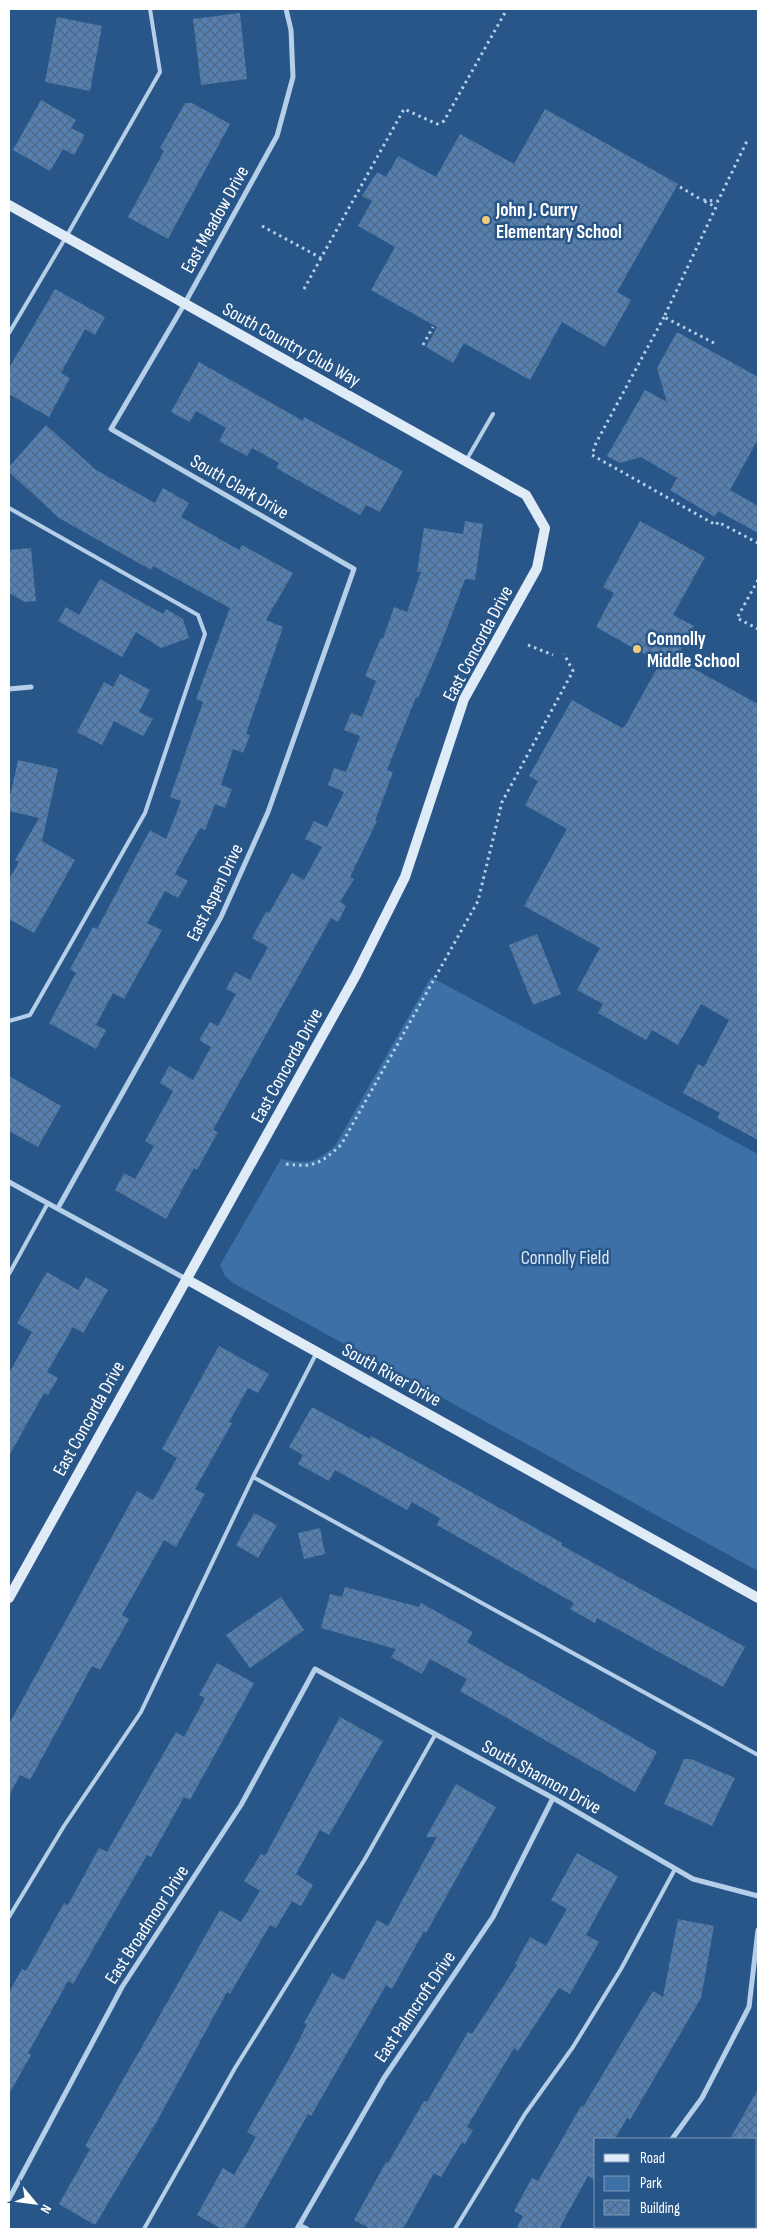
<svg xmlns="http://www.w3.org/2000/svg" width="767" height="2238" font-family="'Sofia Sans Condensed',sans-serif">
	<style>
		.park { fill: #3d70a6 }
		.building { fill: url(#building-cross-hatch) }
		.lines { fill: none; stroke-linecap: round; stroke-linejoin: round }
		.path { stroke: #b6cfe9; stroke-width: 3; stroke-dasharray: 2.5 4; stroke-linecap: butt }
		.lane { stroke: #b6cfe9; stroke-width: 4 }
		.street { stroke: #b6cfe9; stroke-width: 5 }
		.secondary { stroke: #e0ebf8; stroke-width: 10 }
		.poi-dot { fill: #f1cb7c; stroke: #285689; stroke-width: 2 }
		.labels { text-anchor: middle; stroke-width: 5; stroke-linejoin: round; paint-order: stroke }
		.poi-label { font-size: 19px; font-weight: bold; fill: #fff; stroke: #285689; text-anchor: start }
		.street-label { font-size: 19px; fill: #fff; stroke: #285689 }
		.park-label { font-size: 19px; fill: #d9e8f7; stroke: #285689 }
	</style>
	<defs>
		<pattern id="building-cross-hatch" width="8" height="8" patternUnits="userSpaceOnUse" patternTransform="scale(1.25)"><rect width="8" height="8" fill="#5581b2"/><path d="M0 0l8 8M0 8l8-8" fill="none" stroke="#516984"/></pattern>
	</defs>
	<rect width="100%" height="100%" fill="#285689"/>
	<path class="park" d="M431,977L758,1154V1571L233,1283L225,1276L220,1265L281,1159C309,1164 313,1164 335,1146Z"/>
	<path class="building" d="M240,13L247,79L201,85L193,19Z
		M57,17L102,26L90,91L45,82Z
		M41,100L76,120L71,128L85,135L74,155L63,149L50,171L13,150Z
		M185,103H192L230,124L168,239L128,217L164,151L160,148Z
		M545,109L678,184L617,292L631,300L605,347L562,322L530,380L464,343L453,363L426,347L437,327L371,290L395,247L358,226L372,201L362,196L377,172L386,177L398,156L436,177L460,134L514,164Z
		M55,289L105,317L95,335L85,329L61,373L70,378L49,417L9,394V368Z
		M677,332L758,377V439L730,490L758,506V533L718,511L715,517L670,490L677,478L641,457L620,463L607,456L645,390L667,402L657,368Z
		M199,362L303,421L304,417L403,471L380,512L366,505L360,515L276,468L279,463L252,448L247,456L219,441L226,428L196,411L190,422L171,412Z
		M46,425L96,470L155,503L163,488L189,503L181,517L239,550L242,545L293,573L266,620L283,627L246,734L250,735L243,753L233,749L221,785L232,789L225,808L215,804L205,830L200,828L175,874L188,881L178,898L165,891L147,923L162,930L124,999L113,993L96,1025L106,1030L96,1049L49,1023L76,973L70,969L93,927L97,929L150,830L166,839L181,801L170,797L203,702L196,699L230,608L153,566L151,570L59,518L9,472V467Z
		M465,521L483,524L475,580L465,579L441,644L418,698L416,697L387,770L393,772L375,821H377L350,877L354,879L340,902L346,906L338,922L331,918L213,1130L218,1132L197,1170L194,1168L166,1219L115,1190L124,1173L135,1179L154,1146L145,1141L173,1091L160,1083L169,1066L193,1080L211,1047L199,1040L210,1022L218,1026L236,994L226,989L235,972L250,980L268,947L252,938L266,912L269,913L292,873L304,880L322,847L305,839L314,821L327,827L344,792L328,785L334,768L346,772L360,736L344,730L351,713L362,717L376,681L365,676L381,638L383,639L394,607L407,612L421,572H417L424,528L463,534Z
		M640,521L705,557L673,615L694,626L676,659L758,704V1140L717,1118L720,1113L683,1093L698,1064L704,1067L729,1020L701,1004L678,1045L652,1030L646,1040L598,1013L603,1004L577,990L600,948L524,906L567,829L525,805L538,781L529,776L572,700L622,728L625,726L660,663L596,627L614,593L603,587Z
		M31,548L36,601L25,602L9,593V550Z
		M100,579L163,614L166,609L183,619L189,638L161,648L136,632L122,657L58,621L66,607L79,615Z
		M120,674L150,690L139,712L153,719L143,736L114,721L102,745L77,732L104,682L113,687Z
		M18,760L58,769L42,841L75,860L34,933L9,919V879L19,862L15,860L39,818L9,811V801Z
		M537,934L561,994L533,1005L509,945Z
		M9,1076L61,1106L38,1147L9,1131Z
		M47,1272L78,1290L86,1277L108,1290L83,1333L73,1327L47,1372L58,1378L48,1395L44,1393L9,1456V1373L32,1332L17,1323Z
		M219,1346L269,1374L258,1393L248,1388L229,1422L232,1423L195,1489L205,1494L176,1547L164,1540L122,1615L129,1619L100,1670L92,1666L30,1780L20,1775L9,1796V1724L137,1491L153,1500L177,1458L162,1449Z
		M312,1407L370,1439L371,1436L562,1543L561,1545L745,1647L723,1687L597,1618L595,1623L570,1609L574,1603L437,1525L440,1518L412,1502L407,1510L335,1470L329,1481L298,1464L303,1455L289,1447Z
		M254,1513L277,1525L258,1558L236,1545Z
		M320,1528L325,1554L304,1559L298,1533Z
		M345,1587L419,1607L421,1603L473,1632L467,1642L657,1752L635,1792L460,1691L467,1679L430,1659L422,1674L391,1657L396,1649L321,1628L330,1594L342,1597Z
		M281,1597L304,1630L250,1668L226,1635Z
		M217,1663L254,1683L190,1800L184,1797L151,1857L147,1855L73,1984L68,1981L28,2053L31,2055L9,2094V1992L22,1969L26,1971L64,1903L68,1905L99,1848L107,1852L176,1732L184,1737L205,1698L199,1695Z
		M340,1717L383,1741L329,1835L320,1830L296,1874L313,1885L301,1906L292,1901L276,1928L270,1925L230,1994L227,1992L156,2123L95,2225L59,2204L90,2149L85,2146L220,1910L241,1922L260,1891L244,1881L261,1854L265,1856Z
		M684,1759H691L735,1778L712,1826L664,1804Z
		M456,1784L496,1807L426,1933L424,1931L392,1989L386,1985L311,2116L308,2114L244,2229H222L197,2215L223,2168L234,2175L256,2137L247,2132L293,2052L307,2024L304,2023L332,1973L344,1980L377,1920L388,1926L437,1837H426Z
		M577,1853L618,1876L586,1935L599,1942L570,1994L559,1988L518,2051L514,2048L467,2127L473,2130L465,2144L462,2142L441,2177L434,2173L403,2229H371L354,2220L386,2162L388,2163L424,2101L427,2102L468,2032L472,2034L517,1965L515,1964L530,1937L546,1946L567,1909L551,1900Z
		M678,1919L714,1926L701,1998L630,2120L627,2118L615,2139H596V2181L588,2176L559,2229H516L523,2216L514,2211L532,2178L538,2181L581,2106L583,2107L653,1991L663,1997Z
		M758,2089V2139H730Z"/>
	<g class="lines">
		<path class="path" d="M680,187L702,200
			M262,226L321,258L404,109L437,124L444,121L507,9
			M304,289L321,258
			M664,317L596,443L592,455L716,525L718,522L758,543
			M714,343L664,317L716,207L702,200L718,201L747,141
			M423,345L433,327
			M758,580L737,618L758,629
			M528,645L553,655
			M286,1164C315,1168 321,1163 341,1145L478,901L502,802L573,671L564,654"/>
		<path class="lane" d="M9,333L66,237L160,72L150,9
			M467,459L493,414
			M9,508L198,615L205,634L145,813L30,1015L9,1021
			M9,1274L48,1203
			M253,1477L758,1755
			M9,1917L64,1826L141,1712L253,1477L316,1354
			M144,2229L235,2068L365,1859L435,1735
			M455,2229L525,2114L573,2047L621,1969L675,1869"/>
		<path class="street" d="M9,689L31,687
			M9,1182L186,1279
			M58,1208L221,917L268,812L354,569L111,429L185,303L277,136L293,77L291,30L286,9
			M672,2139L702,2098L749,2007L758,1930
			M9,2199L122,1987L241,1805L315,1669L553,1798L693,1879L758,1896
			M299,2225L307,2229
			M297,2229L384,2078L493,1917L553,1798
			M608,2229L609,2227"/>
		<path class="secondary" d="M9,205L526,495L545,528L537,568L464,699L405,877L356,975L9,1598
			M186,1279L758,1598"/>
	</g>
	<g class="poi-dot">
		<circle cx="486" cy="220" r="5"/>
		<circle cx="637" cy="649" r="5"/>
	</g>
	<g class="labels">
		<g class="poi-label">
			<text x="496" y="216">John J. Curry<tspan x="496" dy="22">Elementary School</tspan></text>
			<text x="647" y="645">Connolly<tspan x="647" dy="22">Middle School</tspan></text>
		</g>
		<g class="street-label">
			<text transform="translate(214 219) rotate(-61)" y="7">East Meadow Drive</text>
			<text transform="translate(292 344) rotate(29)" y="7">South Country Club Way</text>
			<text transform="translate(240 486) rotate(30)" y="7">South Clark Drive</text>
			<text transform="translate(477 643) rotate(-62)" y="7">East Concorda Drive</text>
			<text transform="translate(214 892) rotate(-64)" y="7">East Aspen Drive</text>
			<text transform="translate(286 1065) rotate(-61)" y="7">East Concorda Drive</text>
			<text transform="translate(392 1374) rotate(29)" y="7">South River Drive</text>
			<text transform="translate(88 1418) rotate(-61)" y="7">East Concorda Drive</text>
			<text transform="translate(542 1776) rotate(29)" y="7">South Shannon Drive</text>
			<text transform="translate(146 1924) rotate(-57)" y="7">East Broadmoor Drive</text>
			<text transform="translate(414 2006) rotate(-56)" y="7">East Palmcroft Drive</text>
		</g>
		<g class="park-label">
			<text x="565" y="1264">Connolly Field</text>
		</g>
	</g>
	<rect width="767" height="2238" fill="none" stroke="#ffffff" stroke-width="20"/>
	<rect x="594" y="2138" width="162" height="90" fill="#285689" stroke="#7e9ab8"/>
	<rect x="604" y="2154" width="25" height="8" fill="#e0ebf8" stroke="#7e9ab8"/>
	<text x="640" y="2163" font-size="15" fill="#ffffff">Road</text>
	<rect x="604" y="2176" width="25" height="15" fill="#3d70a6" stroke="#7e9ab8"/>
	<text x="640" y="2188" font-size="15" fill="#ffffff">Park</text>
	<rect x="604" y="2200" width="25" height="15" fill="url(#building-cross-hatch)" stroke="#7e9ab8"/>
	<text x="640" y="2213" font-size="15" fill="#ffffff">Building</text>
	<g transform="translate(35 2203) rotate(119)" stroke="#285689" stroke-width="4" paint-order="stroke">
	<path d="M0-4L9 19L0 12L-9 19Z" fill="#ffffff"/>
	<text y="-8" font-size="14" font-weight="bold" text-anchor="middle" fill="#ffffff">N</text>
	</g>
</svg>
